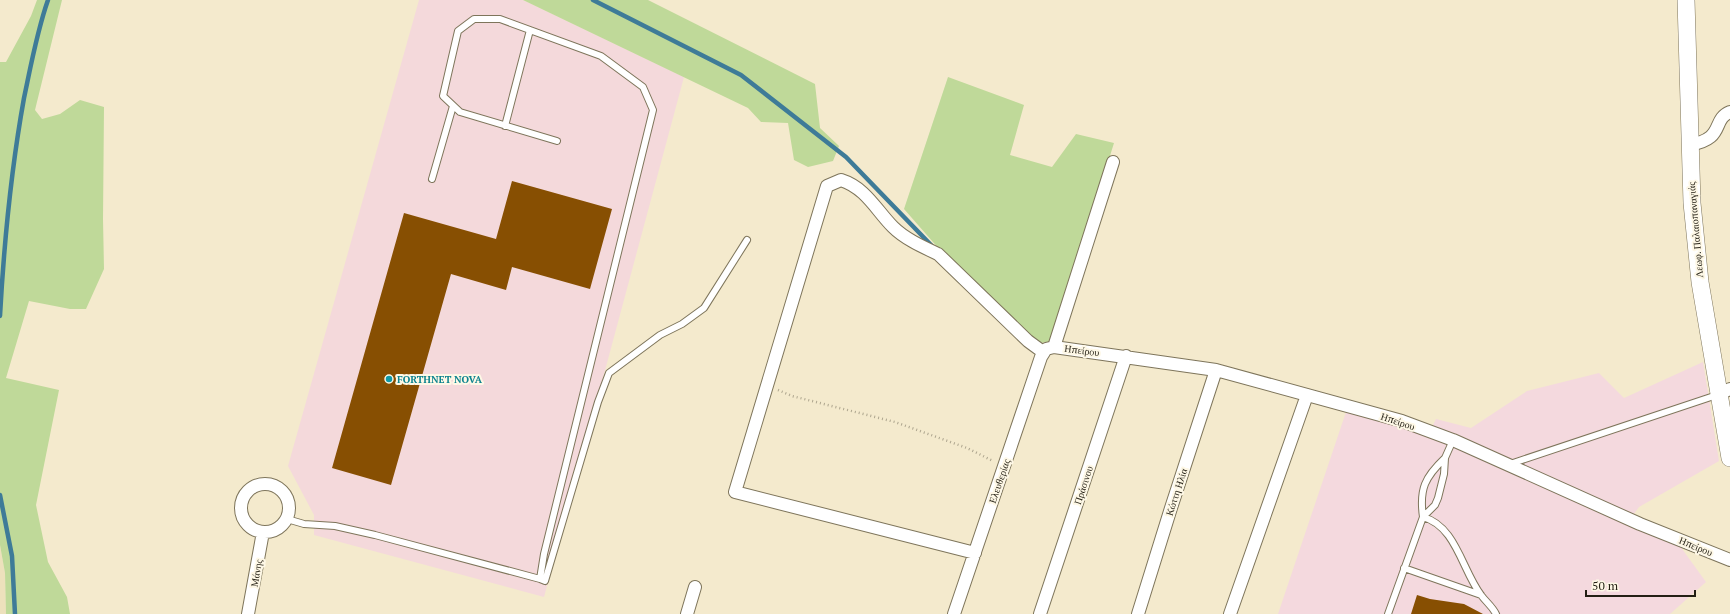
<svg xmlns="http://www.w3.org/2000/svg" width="1730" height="614" font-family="'PT Serif',serif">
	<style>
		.commercial { fill: #f4d9db }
		.industrial { fill: #f4d9de }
		.built { fill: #ede1bc }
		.green { fill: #bfd999 }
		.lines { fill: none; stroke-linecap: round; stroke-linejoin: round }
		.stream { stroke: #3e7b98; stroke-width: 4.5 }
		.building { fill: #874f02 }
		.lane-casing { stroke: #7e755b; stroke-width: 8 }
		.street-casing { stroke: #7e755b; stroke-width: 14 }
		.secondary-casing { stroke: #7e755b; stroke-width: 18 }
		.path { stroke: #ada58e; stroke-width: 2.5; stroke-dasharray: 1 3; stroke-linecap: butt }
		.lane { stroke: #fff; stroke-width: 6 }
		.street { stroke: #fff; stroke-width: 12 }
		.secondary { stroke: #fff; stroke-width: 17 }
		.culture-dot { fill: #0f9aa8; stroke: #fef8e6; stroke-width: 1.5 }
		.labels { text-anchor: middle; stroke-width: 4; stroke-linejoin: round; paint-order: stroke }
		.street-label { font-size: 10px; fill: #231f14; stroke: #fef8e6 }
		.culture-label { font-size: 10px; font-weight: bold; fill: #0d838f; stroke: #fef8e6; text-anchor: start }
	</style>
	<rect width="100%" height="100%" fill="#f4eacd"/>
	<path class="commercial" d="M419,0H523L684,77L544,597L314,535V515L288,466Z"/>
	<path class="industrial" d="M1703,362L1719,461L1639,507L1628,522L1680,546L1706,582L1670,614H1278L1346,412L1428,435L1436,419L1471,428L1527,391L1599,373L1624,398Z"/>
	<path class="built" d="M0,545L5,573L6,614H0Z"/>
	<path class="green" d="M37,0H62L35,110L42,119L60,114L80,100L104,107L103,219L104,269L86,309H70L29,301L6,378L59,390L36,505L48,562L67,597L70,614H6L5,573L0,545V62H6L31,16Z
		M523,0H648L815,84L820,128L839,146L833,161L808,167L794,160L788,123L761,122L748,108Z
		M948,77L1024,105L1010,155L1052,167L1076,134L1114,143L1052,341L1034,344L940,250L904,209Z"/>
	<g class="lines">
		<path class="stream" d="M593,0L741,75L846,157L932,246
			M0,316C4,243 11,170 24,98C31,65 37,31 48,0
			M0,495L12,556L15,614"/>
	</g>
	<path class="building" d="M512,181L612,209L590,289L512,267L506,290L451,274L391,485L332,468L404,213L496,239Z
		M1417,595L1430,599L1464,604L1483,614H1411Z"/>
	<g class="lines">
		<g class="lane-casing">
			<path id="lane" d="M505,126L530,30
				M432,179L453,106
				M1510,464L1717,395
				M1423,517C1456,526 1462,570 1481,595C1486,602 1492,606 1496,614
				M1423,517C1419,489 1425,477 1445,458
				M287,519L304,524L335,526L375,535L540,579L544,554L653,110L643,87L601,56L500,19H474L458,31L443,96L460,112L557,141
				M1404,568L1481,595
				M540,579L545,581L598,402L609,373L660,335L682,324L704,308L747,240
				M1388,614L1423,517L1435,505L1438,498L1444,474L1445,458L1453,440"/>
		</g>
		<g class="street-casing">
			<path id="street" d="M1689,145C1726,139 1711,120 1730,112
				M1054,347L1113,162
				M1719,394L1730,389
				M241 508a24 24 0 1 1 48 0a24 24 0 1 1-48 0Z
				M975,553L735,492L827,186L841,180C866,188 876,210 893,227C905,239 923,247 938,254L1028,341L1043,352
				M248,614L263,532
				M687,614L695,587
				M954,614L1041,357L1046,349L1054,347L1216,370L1402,421L1453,440L1640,524L1730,560
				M1040,614L1126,356
				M1138,614L1171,508L1216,370
				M1230,614L1307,395"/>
		</g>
		<g class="secondary-casing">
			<path id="secondary" d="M1686,0L1692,203L1700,282L1730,458"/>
		</g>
		<path class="path" d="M778,390L792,396L895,422L967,448L993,461"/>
		<use href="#lane" class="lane"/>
		<use href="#street" class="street"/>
		<use href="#secondary" class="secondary"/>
	</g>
	<circle class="culture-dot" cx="389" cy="379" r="4"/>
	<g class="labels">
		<g class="street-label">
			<text transform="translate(1695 230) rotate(-95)" y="4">Λεωφ. Παλαιοπαναγιάς</text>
			<text transform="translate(1082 350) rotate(7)" y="4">Ηπείρου</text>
			<text transform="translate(1398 421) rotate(18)" y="4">Ηπείρου</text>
			<text transform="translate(999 481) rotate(-71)" y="4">Ελευθερίας</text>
			<text transform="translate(1083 485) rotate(-72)" y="4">Πράσινου</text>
			<text transform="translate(1176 492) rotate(-72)" y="4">Κώττη Ηλία</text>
			<text transform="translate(1696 546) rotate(22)" y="4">Ηπείρου</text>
			<text transform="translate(256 573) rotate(-80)" y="4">Μάνης</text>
		</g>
		<g class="culture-label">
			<text x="397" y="383">FORTHNET NOVA</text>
		</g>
	</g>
	<path d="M1586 590v6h109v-6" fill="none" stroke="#231f14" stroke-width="2"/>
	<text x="1592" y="590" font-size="12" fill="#231f14" stroke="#fef8e6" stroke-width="3" paint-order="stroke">50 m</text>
</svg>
